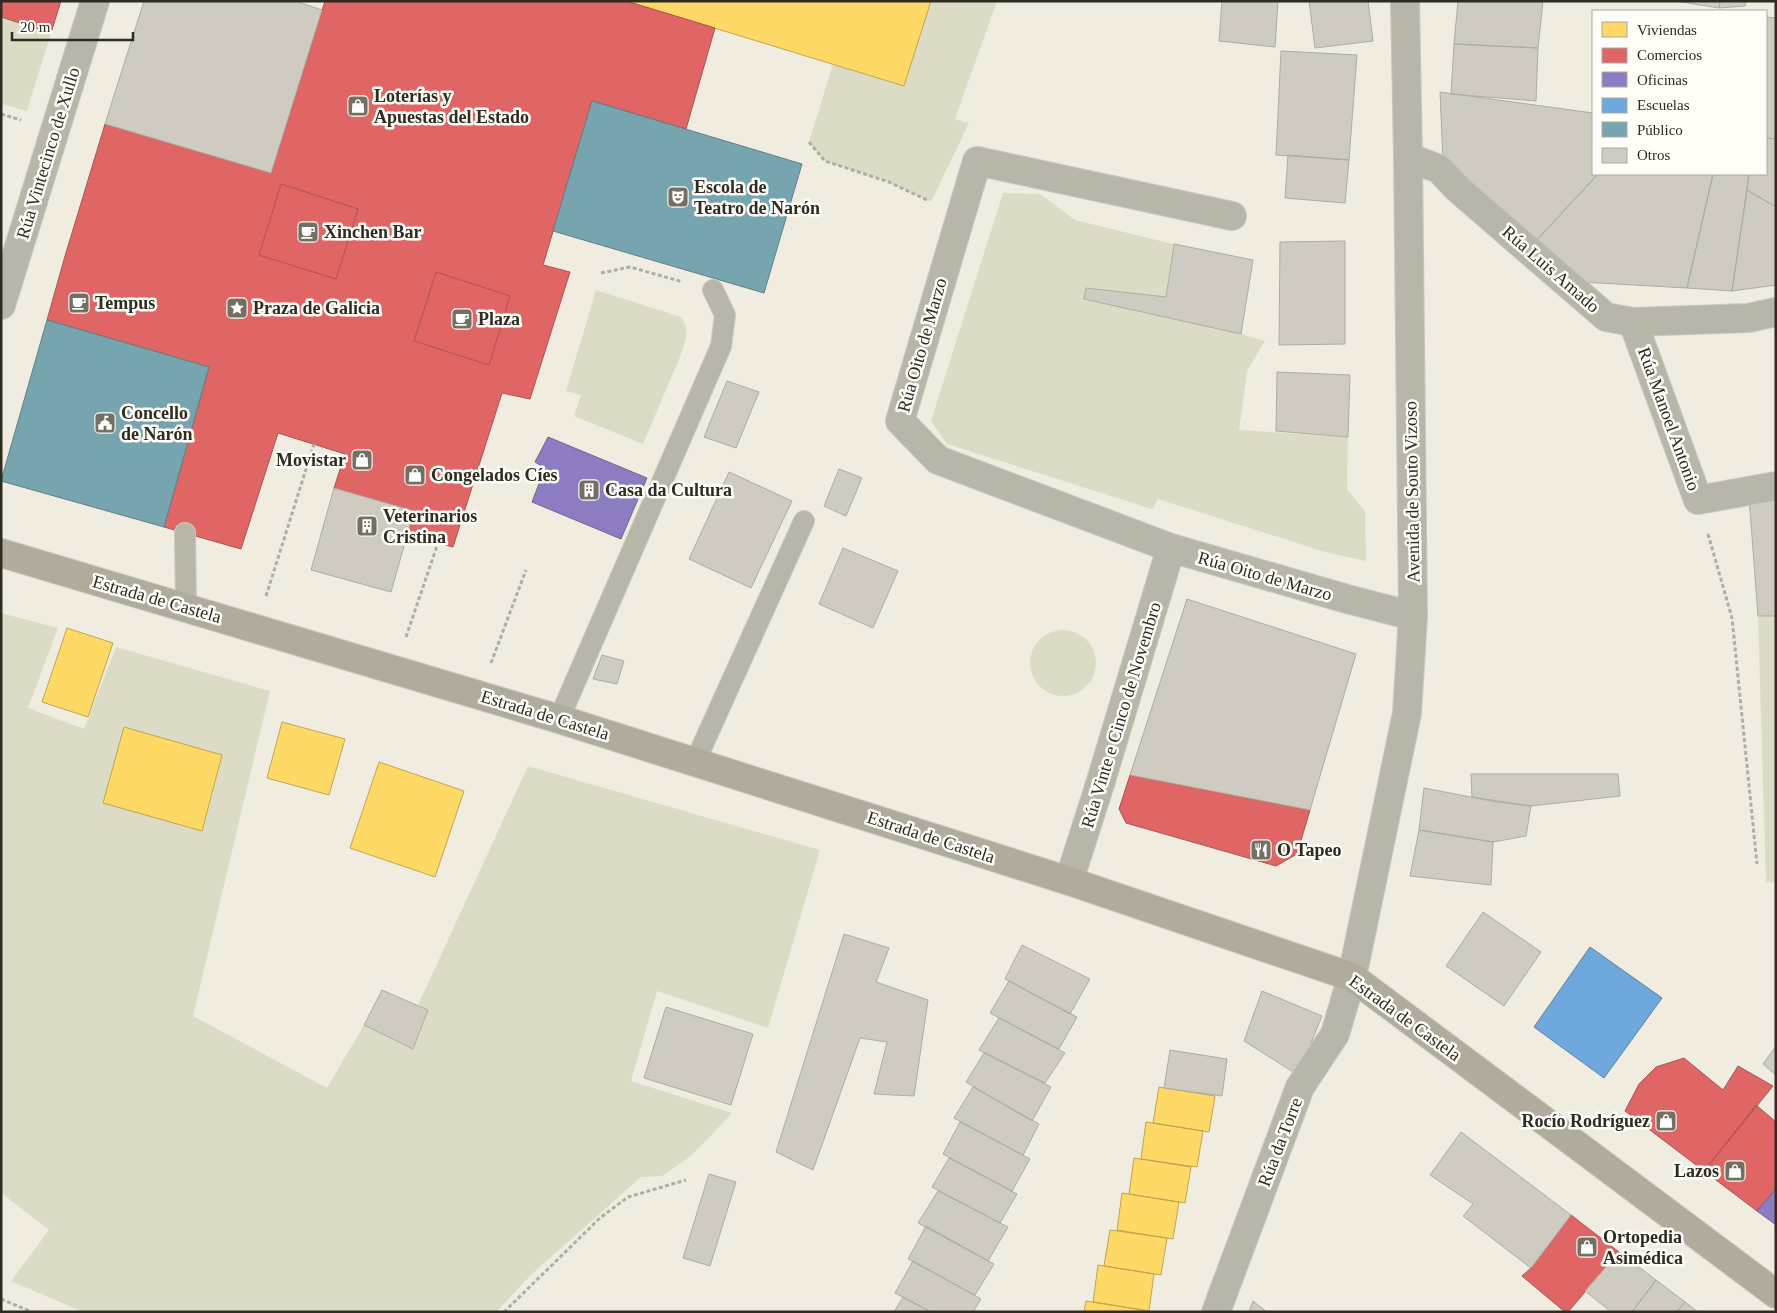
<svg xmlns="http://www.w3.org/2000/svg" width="1777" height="1313" font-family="'Times New Roman',serif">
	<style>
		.green { fill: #dcdcc6 }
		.homes { fill: #ffd966; stroke: #c0a552 }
		.shops { fill: #e06666; stroke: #ab5452 }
		.offices { fill: #8e7cc3; stroke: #716493 }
		.schools { fill: #6fa8dc; stroke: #5c82a4 }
		.public { fill: #76a5af; stroke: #608085 }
		.building { fill: #cfcbc0; stroke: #aeaba1 }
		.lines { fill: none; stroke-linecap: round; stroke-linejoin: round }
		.service-casing { stroke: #ccc8bf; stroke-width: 22 }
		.minor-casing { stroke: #ccc8bf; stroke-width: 30 }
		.tertiary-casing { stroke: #ccc8bf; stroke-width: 30 }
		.primary-casing { stroke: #ccc8bf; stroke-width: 30 }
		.path { stroke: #b0ada3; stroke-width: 3; stroke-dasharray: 4 2.5; stroke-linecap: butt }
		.service { stroke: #b8b5a9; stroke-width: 20 }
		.minor { stroke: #b8b5a9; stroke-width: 28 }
		.tertiary { stroke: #b8b5a9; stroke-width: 28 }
		.primary { stroke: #b0ab9c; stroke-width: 28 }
		.labels { text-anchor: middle; stroke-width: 5; stroke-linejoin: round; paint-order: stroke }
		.poi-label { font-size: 18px; font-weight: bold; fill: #2e2b22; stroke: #fffdf8; text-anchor: start }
		.street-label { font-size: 18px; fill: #2e2b22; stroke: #fffdf8 }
	</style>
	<rect width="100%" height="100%" fill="#f1ece0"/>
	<path class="green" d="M931,1H997L955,119L969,123L931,202L889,182L825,161L809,142L833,64L904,86Z
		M1,17L51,33L27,111L1,104Z
		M1003,193L1040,194L1075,220L1173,244L1166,297L1087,288L1084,299L1241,334L1265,341L1247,371L1239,430L1348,437L1347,490L1365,511L1366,561L1325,552L1158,499L1152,509L947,444L931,421Z
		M596,290L681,317C690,330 686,338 682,352L643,444L574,416L581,395L566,391Z
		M1,613L58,628L28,708L84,729L116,647L270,691L193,1016L327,1088L364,1025L413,1048L428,1011L418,1005L528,766L820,850L768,1028L657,991L631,1081L732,1113L704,1143L688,1158L662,1176L641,1177L533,1273L496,1312H83L11,1281L49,1230L1,1193Z
		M1758,616H1776V882L1766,883Z
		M1030 663a33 33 0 1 1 66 0a33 33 0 1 1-66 0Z"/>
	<path class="homes" d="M626,1H931L904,86Z
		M67,628L113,643L88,717L42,702Z
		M282,722L345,739L329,795L267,778Z
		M124,727L222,755L202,831L103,803Z
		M379,762L464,791L435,877L350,848Z
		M1159,1087L1215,1096L1209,1132L1153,1123Z
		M1146,1122L1203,1131L1197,1167L1141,1159Z
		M1134,1158L1191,1167L1185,1203L1129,1194Z
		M1122,1193L1179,1202L1173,1239L1117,1230Z
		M1110,1230L1167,1238L1161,1275L1104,1266Z
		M1098,1265L1154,1274L1149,1311L1093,1302Z
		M1086,1301L1143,1310L1142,1312H1084Z"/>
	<path class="shops" d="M1,1H61L51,33L1,17Z
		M325,1H626L715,28L686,129L592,101L543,265L570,272L530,399L502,393L453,547L438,543L406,541L414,511L334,488L345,454L278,433L241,549L164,527L209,367L47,320L65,256L105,124L271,173Z
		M281,184L358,209L336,279L259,255Z
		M436,272L510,296L489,365L414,341Z
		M1130,775L1310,810L1297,854L1276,866L1126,823L1119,809Z
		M1684,1058L1723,1090L1738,1066L1773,1086L1704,1171L1625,1111L1639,1084L1656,1067Z
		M1756,1105L1776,1122V1189L1757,1211L1704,1171Z
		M1571,1215L1619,1252L1568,1312H1565L1522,1276L1531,1268Z"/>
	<path class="offices" d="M548,437L647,478L621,539L532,502L545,468L535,462Z
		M1776,1189V1225L1757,1211Z"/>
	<path class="schools" d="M1590,947L1662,998L1604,1078L1534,1027Z"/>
	<path class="public" d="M592,101L802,164L764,293L553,231Z
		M47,320L209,367L164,527L1,481Z"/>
	<path class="building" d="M144,1H295L322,10L271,173L105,124Z
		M1222,1H1278L1275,47L1219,41Z
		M1309,1H1368L1373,41L1315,48Z
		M1458,1H1543L1538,48L1454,44Z
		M1675,1H1720L1719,8Z
		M1720,1H1746L1745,6L1719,8Z
		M1766,17L1776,18V139L1766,138Z
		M1454,44L1538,48L1536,101L1451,94Z
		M1281,51L1357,55L1349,160L1276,155Z
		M1440,92L1593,113V174H1598L1535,242L1443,161Z
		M1766,138L1776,139V207L1747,190L1749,174H1766Z
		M1288,155L1349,160L1345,203L1285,198Z
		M1598,174H1713L1687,288L1581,282L1535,242Z
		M1713,174H1749L1732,291L1687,288Z
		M1747,190L1776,207V285L1732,291Z
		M1345,241V344L1279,345L1280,242Z
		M1174,244L1253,260L1241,334L1084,299L1086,288L1166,297Z
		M1277,372L1350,375L1348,437L1276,431Z
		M727,381L759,392L736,448L704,437Z
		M839,469L862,478L846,516L824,506Z
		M729,472L792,501L751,588L689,559Z
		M334,488L414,511L391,592L311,570Z
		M1749,497H1776V616H1758Z
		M843,548L898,571L873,628L819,604Z
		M1187,599L1356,654L1310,810L1130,775Z
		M602,655L624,661L617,684L593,679Z
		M1471,774H1618L1620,796L1531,806L1472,797Z
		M1424,788L1497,802L1531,806L1526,836L1493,842L1419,830Z
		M1419,830L1493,842L1491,885L1410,876Z
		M1483,912L1541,952L1504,1006L1446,966Z
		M844,934L889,948L876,982L928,1000L914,1096L874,1094L887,1042L860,1038L813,1170L776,1152Z
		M1022,945L1090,979L1070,1014L1005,979Z
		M1009,981L1077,1017L1059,1049L990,1013Z
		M382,990L428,1010L413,1049L364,1025Z
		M1262,991L1322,1016L1298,1075L1244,1041Z
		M666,1007L753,1034L731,1105L644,1078Z
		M999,1018L1065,1053L1045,1083L979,1050Z
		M1776,1046V1075L1763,1064Z
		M1170,1050L1227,1059L1222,1096L1164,1088Z
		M984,1053L1051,1087L1032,1121L966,1082Z
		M973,1087L1039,1124L1023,1155L954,1118Z
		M960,1122L1030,1159L1012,1191L943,1154Z
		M1461,1132L1571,1215L1531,1268L1463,1216L1473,1204L1430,1175Z
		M949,1158L1017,1194L1000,1223L932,1187Z
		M709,1174L736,1182L710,1266L683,1258Z
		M938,1191L1008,1227L988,1261L918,1223Z
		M926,1226L994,1264L975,1295L908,1259Z
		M1619,1252L1656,1280L1632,1312H1611L1585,1291Z
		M913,1261L981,1299L973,1312H931L895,1293Z
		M1656,1280L1685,1302L1677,1312H1632Z
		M903,1297L931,1312H894Z
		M1253,1301L1267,1312H1249Z
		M1685,1302L1698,1312H1677Z"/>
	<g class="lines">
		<g class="service-casing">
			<path id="service" d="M185,533L186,607
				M559,719L721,346L725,315L713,290
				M695,762L804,521"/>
		</g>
		<g class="minor-casing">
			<path id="minor" d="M1408,157L1439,169L1458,189L1606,317L1633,322L1748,318L1776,312
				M1232,216L977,161L900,421L938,460L1171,548L1347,599L1413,616
				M1,305L95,1
				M1633,322L1698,500L1776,486
				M1069,881L1100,784L1171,548
				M1216,1312L1300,1087L1335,1034L1352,977"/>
		</g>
		<g class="tertiary-casing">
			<path id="tertiary" d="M1352,977L1407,713L1413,616L1408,157L1405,1"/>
		</g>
		<g class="primary-casing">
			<path id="primary" d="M1,553L559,719L1069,881L1352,977L1776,1294"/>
		</g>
		<path class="path" d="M1,114L21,120
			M809,142L825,161L889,182L929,201
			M601,273L630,267L683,282
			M1708,534L1732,618L1757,864
			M266,596L314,444
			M406,637L438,543
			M491,663L526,570
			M1,1299L32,1312
			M504,1312L600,1218L628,1197L686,1180"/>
		<use href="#service" class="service"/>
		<use href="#minor" class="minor"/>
		<use href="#tertiary" class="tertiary"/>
		<use href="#primary" class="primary"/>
	</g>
	<defs>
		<g id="shop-square" transform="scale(1.125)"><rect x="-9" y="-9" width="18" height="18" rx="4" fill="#726f64" stroke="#fffdf8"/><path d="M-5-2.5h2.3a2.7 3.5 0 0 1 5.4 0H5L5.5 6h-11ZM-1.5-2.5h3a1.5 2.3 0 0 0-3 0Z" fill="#fff"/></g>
		<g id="theatre-square" transform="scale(1.125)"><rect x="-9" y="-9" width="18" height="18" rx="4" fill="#726f64" stroke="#fffdf8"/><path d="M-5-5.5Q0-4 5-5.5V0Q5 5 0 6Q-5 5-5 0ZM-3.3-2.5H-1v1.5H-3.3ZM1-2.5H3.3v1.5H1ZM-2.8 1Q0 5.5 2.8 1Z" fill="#fff"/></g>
		<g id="cafe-square" transform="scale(1.125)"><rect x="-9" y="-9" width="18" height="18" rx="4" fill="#726f64" stroke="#fffdf8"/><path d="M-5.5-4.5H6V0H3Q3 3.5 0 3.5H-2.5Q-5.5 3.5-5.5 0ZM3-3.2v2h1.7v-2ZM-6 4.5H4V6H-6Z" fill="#fff"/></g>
		<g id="sight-square" transform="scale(1.125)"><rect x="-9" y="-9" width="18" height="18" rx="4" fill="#726f64" stroke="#fffdf8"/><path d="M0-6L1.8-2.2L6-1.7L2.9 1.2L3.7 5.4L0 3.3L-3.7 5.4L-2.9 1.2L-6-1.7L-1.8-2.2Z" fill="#fff"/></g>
		<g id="civic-square" transform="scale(1.125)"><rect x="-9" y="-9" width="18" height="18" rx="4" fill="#726f64" stroke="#fffdf8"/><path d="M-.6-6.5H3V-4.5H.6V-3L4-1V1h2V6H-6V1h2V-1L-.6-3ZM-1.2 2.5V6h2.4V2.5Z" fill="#fff"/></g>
		<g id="building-square" transform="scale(1.125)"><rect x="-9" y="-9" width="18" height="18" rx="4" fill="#726f64" stroke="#fffdf8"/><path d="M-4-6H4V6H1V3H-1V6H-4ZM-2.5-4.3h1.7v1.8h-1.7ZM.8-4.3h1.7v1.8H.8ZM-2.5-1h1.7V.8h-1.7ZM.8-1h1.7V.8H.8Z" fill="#fff"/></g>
		<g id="restaurant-square" transform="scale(1.125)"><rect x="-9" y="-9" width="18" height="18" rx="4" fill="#726f64" stroke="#fffdf8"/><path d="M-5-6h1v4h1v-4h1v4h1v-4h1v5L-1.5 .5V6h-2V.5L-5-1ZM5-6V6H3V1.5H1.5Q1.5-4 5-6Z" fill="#fff"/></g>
	</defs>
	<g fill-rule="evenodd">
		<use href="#shop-square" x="358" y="106"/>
		<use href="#theatre-square" x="678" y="197"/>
		<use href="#cafe-square" x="308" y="232"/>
		<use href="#cafe-square" x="79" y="303"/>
		<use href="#sight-square" x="237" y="308"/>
		<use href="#cafe-square" x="462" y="319"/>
		<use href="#civic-square" x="105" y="423"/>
		<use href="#shop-square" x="362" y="460"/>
		<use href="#shop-square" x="415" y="475"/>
		<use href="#building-square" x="589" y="490"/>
		<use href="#building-square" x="367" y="526"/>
		<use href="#restaurant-square" x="1261" y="850"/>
		<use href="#shop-square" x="1666" y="1121"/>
		<use href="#shop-square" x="1735" y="1171"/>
		<use href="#shop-square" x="1587" y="1247"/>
	</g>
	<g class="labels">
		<g class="poi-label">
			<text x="374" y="102">Loterías y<tspan x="374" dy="21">Apuestas del Estado</tspan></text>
			<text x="694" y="193">Escola de<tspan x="694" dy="21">Teatro de Narón</tspan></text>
			<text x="324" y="238">Xinchen Bar</text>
			<text x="95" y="309">Tempus</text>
			<text x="253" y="314">Praza de Galicia</text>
			<text x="478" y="325">Plaza</text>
			<text x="121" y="419">Concello<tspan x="121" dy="21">de Narón</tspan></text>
			<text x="346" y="466" text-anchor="end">Movistar</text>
			<text x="431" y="481">Congelados Cíes</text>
			<text x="605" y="496">Casa da Cultura</text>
			<text x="383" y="522">Veterinarios<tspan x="383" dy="21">Cristina</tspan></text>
			<text x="1277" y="856">O Tapeo</text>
			<text x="1650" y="1127" text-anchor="end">Rocío Rodríguez</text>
			<text x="1719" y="1177" text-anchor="end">Lazos</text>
			<text x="1603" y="1243">Ortopedia<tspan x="1603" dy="21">Asimédica</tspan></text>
		</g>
		<g class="street-label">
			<text transform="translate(48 153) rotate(-73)" y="6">Rúa Vintecinco de Xullo</text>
			<text transform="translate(1551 269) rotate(41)" y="6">Rúa Luis Amado</text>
			<text transform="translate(922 345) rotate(-74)" y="6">Rúa Oito de Marzo</text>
			<text transform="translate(1669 419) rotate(70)" y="6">Rúa Manoel Antonio</text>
			<text transform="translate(1412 492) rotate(-91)" y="6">Avenida de Souto Vizoso</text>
			<text transform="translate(1265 576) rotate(16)" y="6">Rúa Oito de Marzo</text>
			<text transform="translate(157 599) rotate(16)" y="6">Estrada de Castela</text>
			<text transform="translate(545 715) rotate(17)" y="6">Estrada de Castela</text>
			<text transform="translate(1121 715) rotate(-73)" y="6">Rúa Vinte e Cinco de Novembro</text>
			<text transform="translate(931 837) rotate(18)" y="6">Estrada de Castela</text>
			<text transform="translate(1405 1018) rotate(36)" y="6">Estrada de Castela</text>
			<text transform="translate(1280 1142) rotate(-69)" y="6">Rúa da Torre</text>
		</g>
	</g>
	<rect width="1777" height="1313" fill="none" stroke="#2e2b22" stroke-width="5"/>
	<rect x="1592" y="10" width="175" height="165" fill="#fffdf8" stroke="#aba9a2"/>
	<rect x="1602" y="22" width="25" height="15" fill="#ffd966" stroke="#aba9a2"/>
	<text x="1637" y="35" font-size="15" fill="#2e2b22">Viviendas</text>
	<rect x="1602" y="48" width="25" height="15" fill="#e06666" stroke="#aba9a2"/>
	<text x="1637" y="60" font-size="15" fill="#2e2b22">Comercios</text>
	<rect x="1602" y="72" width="25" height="15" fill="#8e7cc3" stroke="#aba9a2"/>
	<text x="1637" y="85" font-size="15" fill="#2e2b22">Oficinas</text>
	<rect x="1602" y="98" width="25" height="15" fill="#6fa8dc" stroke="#aba9a2"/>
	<text x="1637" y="110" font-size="15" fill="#2e2b22">Escuelas</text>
	<rect x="1602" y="122" width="25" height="15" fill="#76a5af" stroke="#aba9a2"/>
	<text x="1637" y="135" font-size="15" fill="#2e2b22">Público</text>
	<rect x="1602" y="148" width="25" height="15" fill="#cfcbc0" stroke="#aba9a2"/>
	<text x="1637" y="160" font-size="15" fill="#2e2b22">Otros</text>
	<path d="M12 32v8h121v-8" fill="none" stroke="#2e2b22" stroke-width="2.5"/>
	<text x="20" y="32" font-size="15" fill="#2e2b22" stroke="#fffdf8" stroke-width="4" paint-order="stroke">20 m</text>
</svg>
